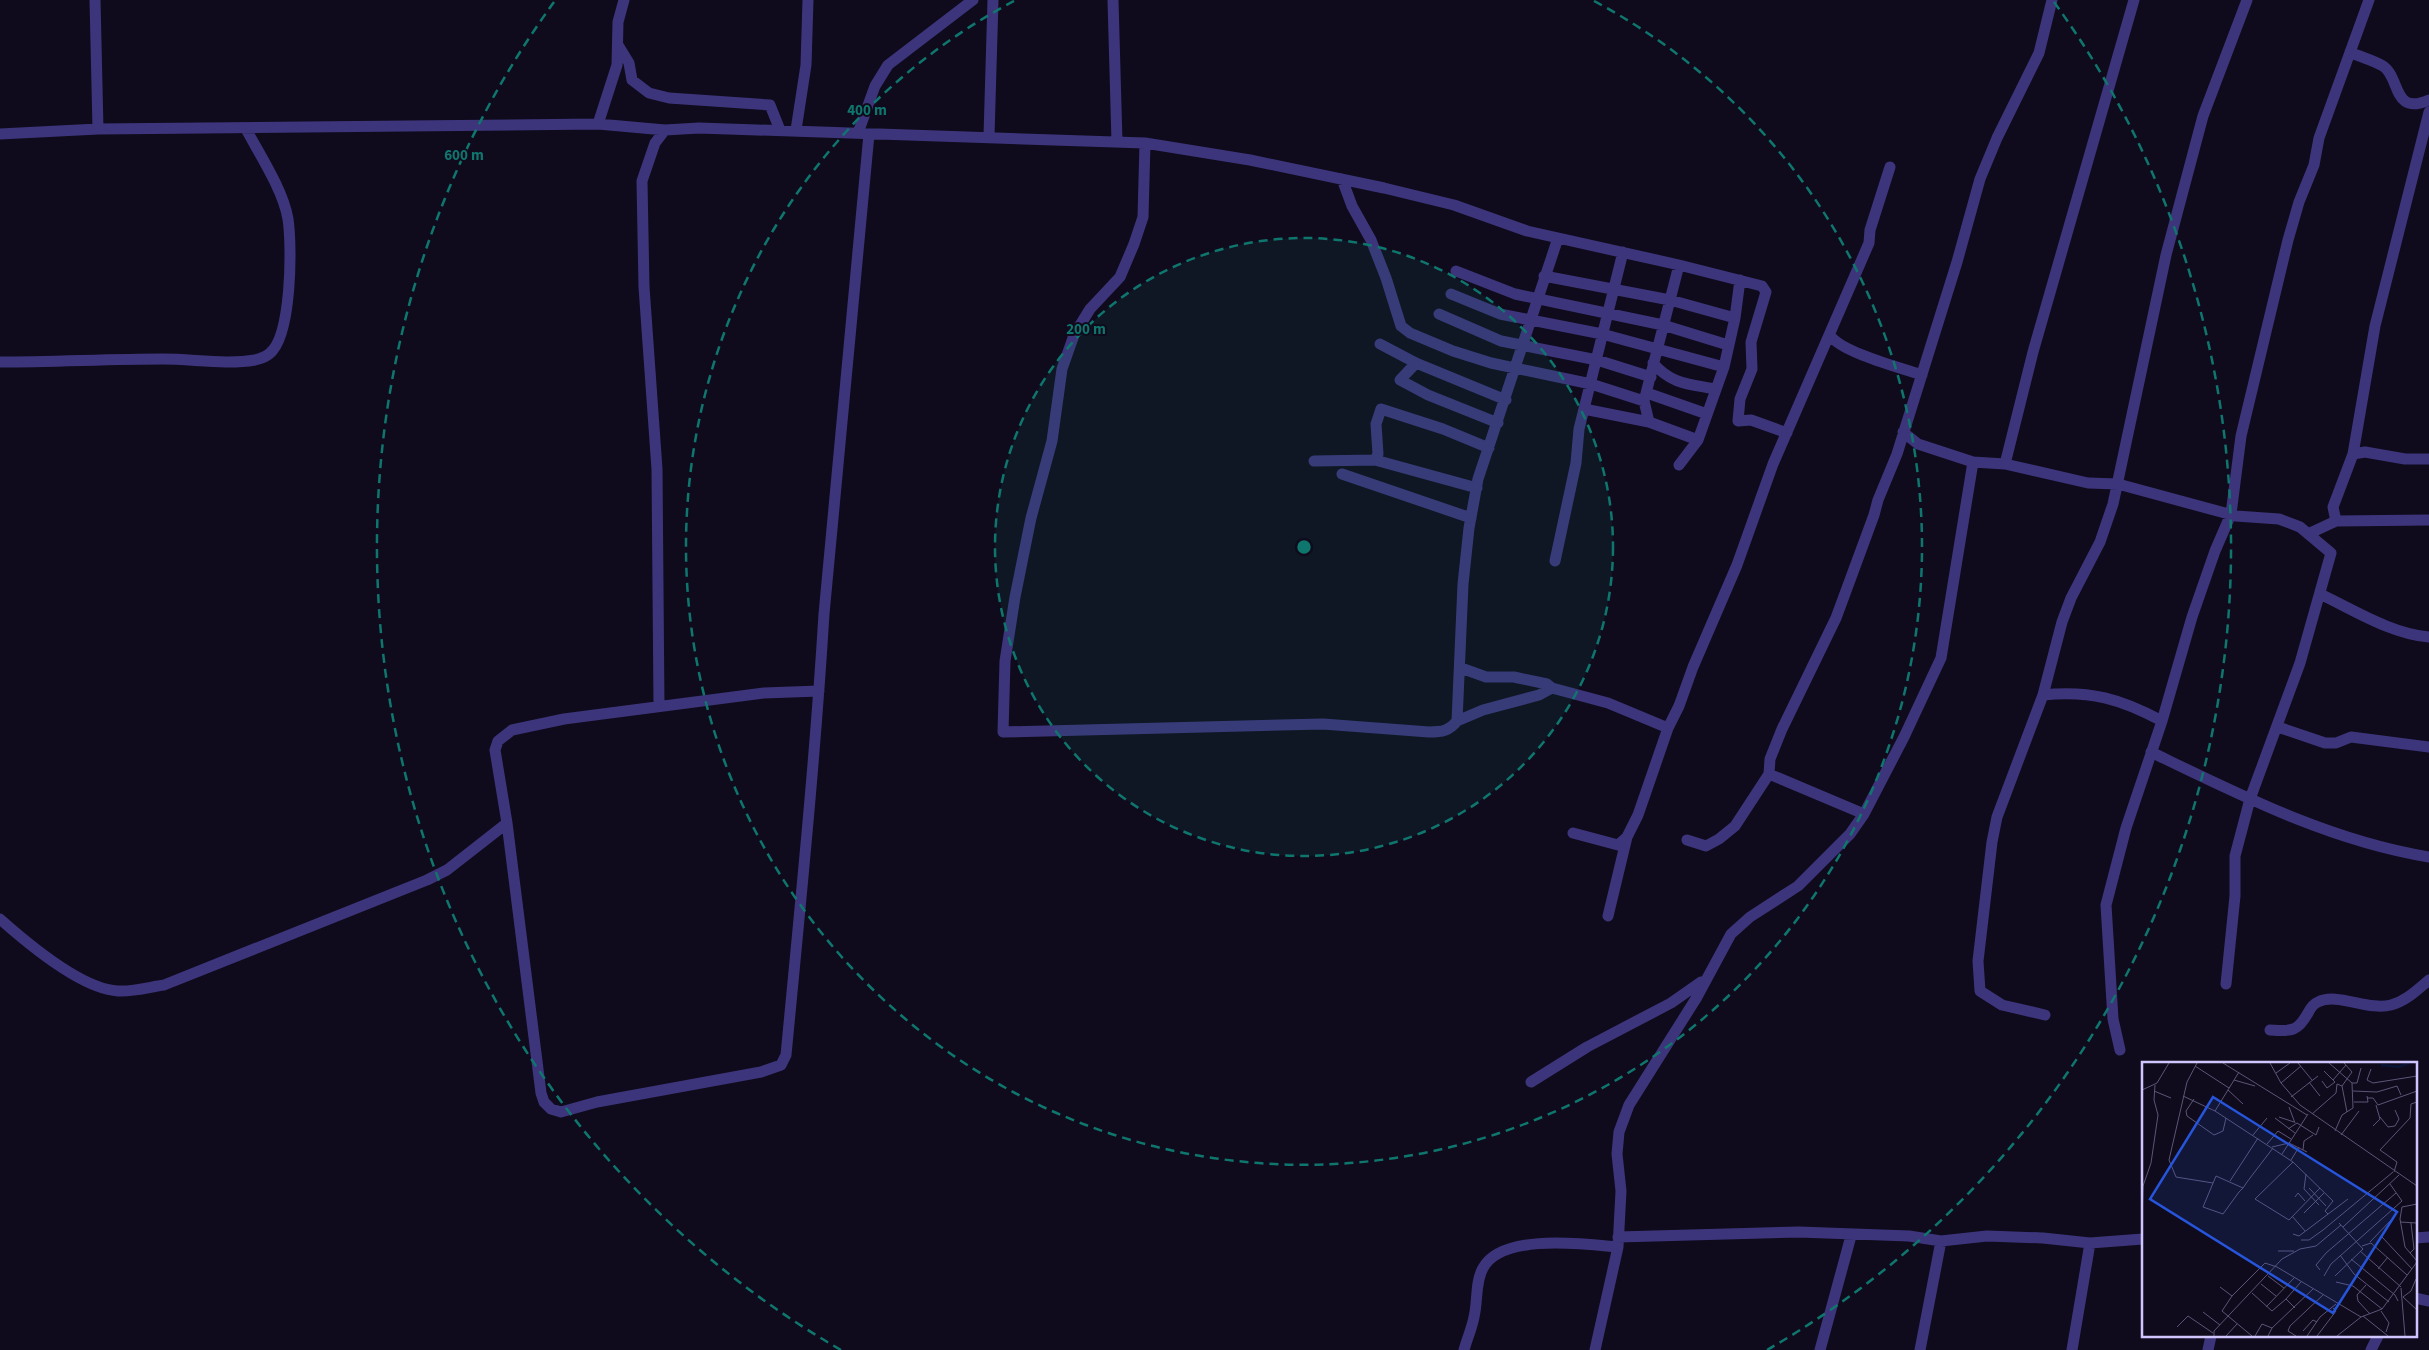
<svg xmlns="http://www.w3.org/2000/svg" width="2429" height="1350" font-family="'Source Sans 3',sans-serif">
	<style>
		.lines { fill: none; stroke-linecap: round; stroke-linejoin: round }
		.street { stroke: #3d357c; stroke-width: 11 }
		.ring { fill: none; stroke: #0f766e; stroke-width: 2.5; stroke-dasharray: 9 6 }
		.inset-river { fill: none; stroke: #081538; stroke-width: 2.5 }
		.inset-road { fill: none; stroke: #5c5577; stroke-width: 1 }
		.view { fill: #2654da; fill-opacity: 0.15; stroke: #2654da; stroke-width: 2.5 }
		.inset-edge { fill: none; stroke: #d0c5ff; stroke-width: 2.5 }
		.centre { fill: #0f766e; stroke: #0f0b1c; stroke-width: 2.5 }
		.ring-label { font-size: 15px; text-anchor: middle; font-weight: bold; fill: #0f766e; stroke: #0f0b1c; stroke-width: 4; stroke-linejoin: round; paint-order: stroke }
	</style>
	<rect width="100%" height="100%" fill="#0f0b1c"/>
	<g class="lines">
		<path class="street" d="M95,0L98,129
			M1113,0L1117,142
			M618,45L629,63L632,80L649,93L669,98L770,105L780,130
			M2350,52C2360,57 2373,60 2383,66C2401,78 2392,116 2429,100
			M598,124L617,65L618,22L624,0
			M796,130L806,65L808,0
			M858,133L875,86L888,65L973,0
			M0,134L98,129L598,124L665,130L699,128L1145,143L1250,160L1384,188L1454,205L1527,231L1679,265L1762,286L1766,292L1751,342L1752,369L1740,399L1738,421L1751,420L1787,433
			M989,136L993,0
			M1145,143L1143,217L1134,244L1120,277L1090,309L1074,335L1062,369L1052,441L1031,518L1015,597L1005,661L1003,732L1323,724L1429,732C1442,732 1449,731 1457,721L1463,584L1469,528L1478,479L1558,238
			M1342,179L1352,206L1371,240L1386,278L1401,326L1410,333L1453,351L1491,363L1591,384L1644,401
			M1456,271L1515,294L1663,325L1728,345
			M1544,276L1670,300L1735,318
			M1451,294L1500,314L1602,334L1724,367
			M1439,314L1501,341L1597,360L1651,377
			M1830,335C1840,352 1901,368 1922,375
			M1380,344L1416,363L1506,400
			M0,362C54,362 109,359 163,359C193,359 226,365 255,360C259,359 265,357 269,354C292,337 292,246 288,219C283,190 260,155 246,129
			M1416,363L1400,380L1428,395L1498,423
			M1653,363C1672,385 1690,384 1716,389
			M1647,393L1707,414
			M1584,409L1649,422L1698,440
			M1649,422L1644,401L1679,265
			M1903,432L1918,444L1973,462L2005,464L2088,483L2118,484L2236,516L2279,519L2300,527L2331,553L2300,663L2250,799L2235,856V896L2226,984
			M2353,454L2375,326L2429,112
			M1375,460L1378,454L1376,424L1381,409L1443,429L1489,448
			M1314,461L1375,460L1477,488
			M2005,464L2033,352L2134,0
			M1679,465L1698,440L1724,367L1735,318L1740,280
			M1342,474L1471,518
			M2336,521L2429,520
			M2308,534L2336,521L2333,507L2353,454L2365,452L2405,459H2429
			M1555,561L1576,463L1579,429L1623,252
			M2320,594C2354,610 2391,634 2429,637
			M1461,668L1486,677H1514L1547,684L1552,688L1608,703L1668,728
			M819,691L764,693L564,719L512,730L498,741L495,750L507,823L541,1093L544,1102L551,1109L561,1112L597,1102L761,1072L781,1065L786,1055C800,908 815,761 824,614L869,134
			M2043,695C2090,690 2121,699 2162,721
			M659,706L657,469L644,287L642,181L655,143L665,130
			M1457,721L1483,710L1539,695L1552,688
			M2278,727L2325,743H2336L2351,737L2429,747
			M2151,752C2240,795 2330,841 2429,857
			M1769,774L1864,814
			M1573,833L1618,845L1627,837L1638,815L1668,728L1679,706L1693,667L1737,565L1773,464L1869,243L1870,230L1890,167
			M1687,840L1706,846L1719,839L1735,826L1769,774L1770,759L1782,729L1836,618L1874,515L1878,500L1897,454L1957,262L1980,179L1997,138L2039,53L2052,0
			M1608,916L1627,837
			M0,919C27,943 81,989 118,991C133,992 150,987 164,985L427,880L447,870L507,823
			M2045,1015L2002,1005L1980,991L1978,961L1992,842L1997,817L2043,695L2062,622L2071,598L2100,542L2113,504L2166,255L2203,116L2247,0
			M2270,1030C2290,1031 2297,1033 2308,1013C2310,1009 2313,1004 2318,1002C2337,992 2368,1011 2391,1005C2406,1001 2417,990 2429,980
			M2120,1050L2113,1019L2106,905L2126,828L2162,721L2192,617L2215,551L2231,514L2241,436L2288,240L2299,202L2314,165L2319,138L2369,0
			M1531,1082L1587,1047L1671,1003L1701,982
			M1618,1237L1799,1232L1909,1236L1941,1241L1987,1236L2043,1238L2090,1243L2143,1239
			M2415,1238L2429,1237
			M2415,1298L2429,1301
			M1464,1350C1467,1339 1472,1328 1474,1317C1478,1301 1475,1282 1483,1268C1502,1233 1584,1244 1618,1247
			M1595,1350L1618,1247L1621,1191L1617,1154L1619,1132L1629,1105L1697,997L1731,934L1750,917L1798,886L1850,834L1864,814L1904,737L1941,658L1973,462
			M1820,1350L1851,1236
			M1920,1350L1941,1241
			M2072,1350L2090,1243
			M2208,1350L2211,1336
			M2371,1350L2378,1336"/>
	</g>
	<circle cx="1304" cy="547" r="309" fill="#0f766e" fill-opacity=".12"/>
	<g class="ring">
		<circle cx="1304" cy="547" r="309"/>
		<path d="M1594 1A618 618 0 1 1 1014 1"/>
		<path d="M841 1350A927 927 0 0 1 554 2M2054 2A927 927 0 0 1 1767 1350"/>
	</g>
	<g transform="translate(2142 1062)">
		<rect width="275" height="275" fill="#0f0b1c"/>
		<path class="inset-river" d="M239,3L257,5L267,1"/>
		<path class="inset-road" d="M55,1L45,20L27,98L34,115L71,121M81,1L165,53M128,1L139,21L158,43L275,124M156,1L170,18M187,1L210,21H215L219,6M53,4L87,26M229,7L225,18L231,21L275,14M182,9L193,20M134,11L148,1M92,18L113,24M191,18L204,3M180,19L185,26L193,20M167,20L178,34M139,21L159,4M200,24L210,10L202,1M0,28L15,21L27,1M86,28L101,42M12,29L29,36M211,29L235,30L255,24L259,33M41,34L73,49L151,100L191,139L183,149L186,152M149,35L176,14M225,36H231L236,43L275,29M52,37L44,49L45,54L72,73L81,69L84,56M212,40H226L225,34M147,45L153,61M73,49L97,10M170,52L194,31L195,22L200,24L205,50M137,55L152,60M238,55L246,65L253,64L257,57L253,48M133,56L153,71M231,64L238,57L234,43M146,67L155,61L174,73L177,65M193,69L200,53L211,46L210,21M111,73L125,56M199,73L217,49M125,82L136,69L149,77M130,85L147,81L165,90M161,88L162,79L171,73M140,92L166,52M149,98L157,85M151,100L113,137L147,158L178,126M252,110L255,100L238,88L268,56L269,42L275,40M164,112L162,127L177,143M88,119L116,76M101,126L74,114L61,145L81,152L97,130L101,126L105,120L131,86M167,126L184,144M153,135L156,131L163,139M275,142L260,145L258,157L263,185L275,199M162,151L182,131M150,154L163,169M0,160L1,124L9,101L16,53L12,38L13,23M258,160L275,161M201,165L257,113M151,172L157,174L206,137M240,175L270,207M159,178H167L181,168L251,110M228,180L250,157M220,184L229,181L265,213M136,189H152M218,189L259,225M268,191L272,187L269,161M198,193L212,212L247,240M209,197L253,233L256,239M135,205L219,255M236,207L246,195M178,208L174,203L184,191L254,131M126,214L142,226M182,214L189,202L260,139L248,122M193,214L221,187L197,161M194,220L211,224L240,247M119,222L134,234M224,223L215,233L216,239L228,252M78,225L90,234L123,201L135,205M259,226L263,274M110,231L130,249L144,237L153,246M90,234L80,249L110,274M261,235L269,229L274,217M261,235L275,248M144,237L159,220M124,245L153,215M239,249L247,261L244,270M61,250L78,263M221,254L246,274M35,265L46,254L71,271M161,269L171,258L175,260M72,274V269L140,197L158,187L174,184L199,163M84,274L95,262M113,274L120,262L130,266M126,274L130,266L171,227M154,274L146,269L148,264L181,233M165,274L178,255L194,242M175,274L194,249L191,246M195,274L219,255L240,247L275,200"/>
		<path class="view" d="M71,35L255,150L191,251L8,137Z"/>
		<rect width="275" height="275" class="inset-edge"/>
	</g>
	<circle cx="1304" cy="547" r="8" class="centre"/>
	<g class="ring-label">
		<text x="867" y="115">400 m</text>
		<text x="464" y="160">600 m</text>
		<text x="1086" y="334">200 m</text>
	</g>
</svg>
